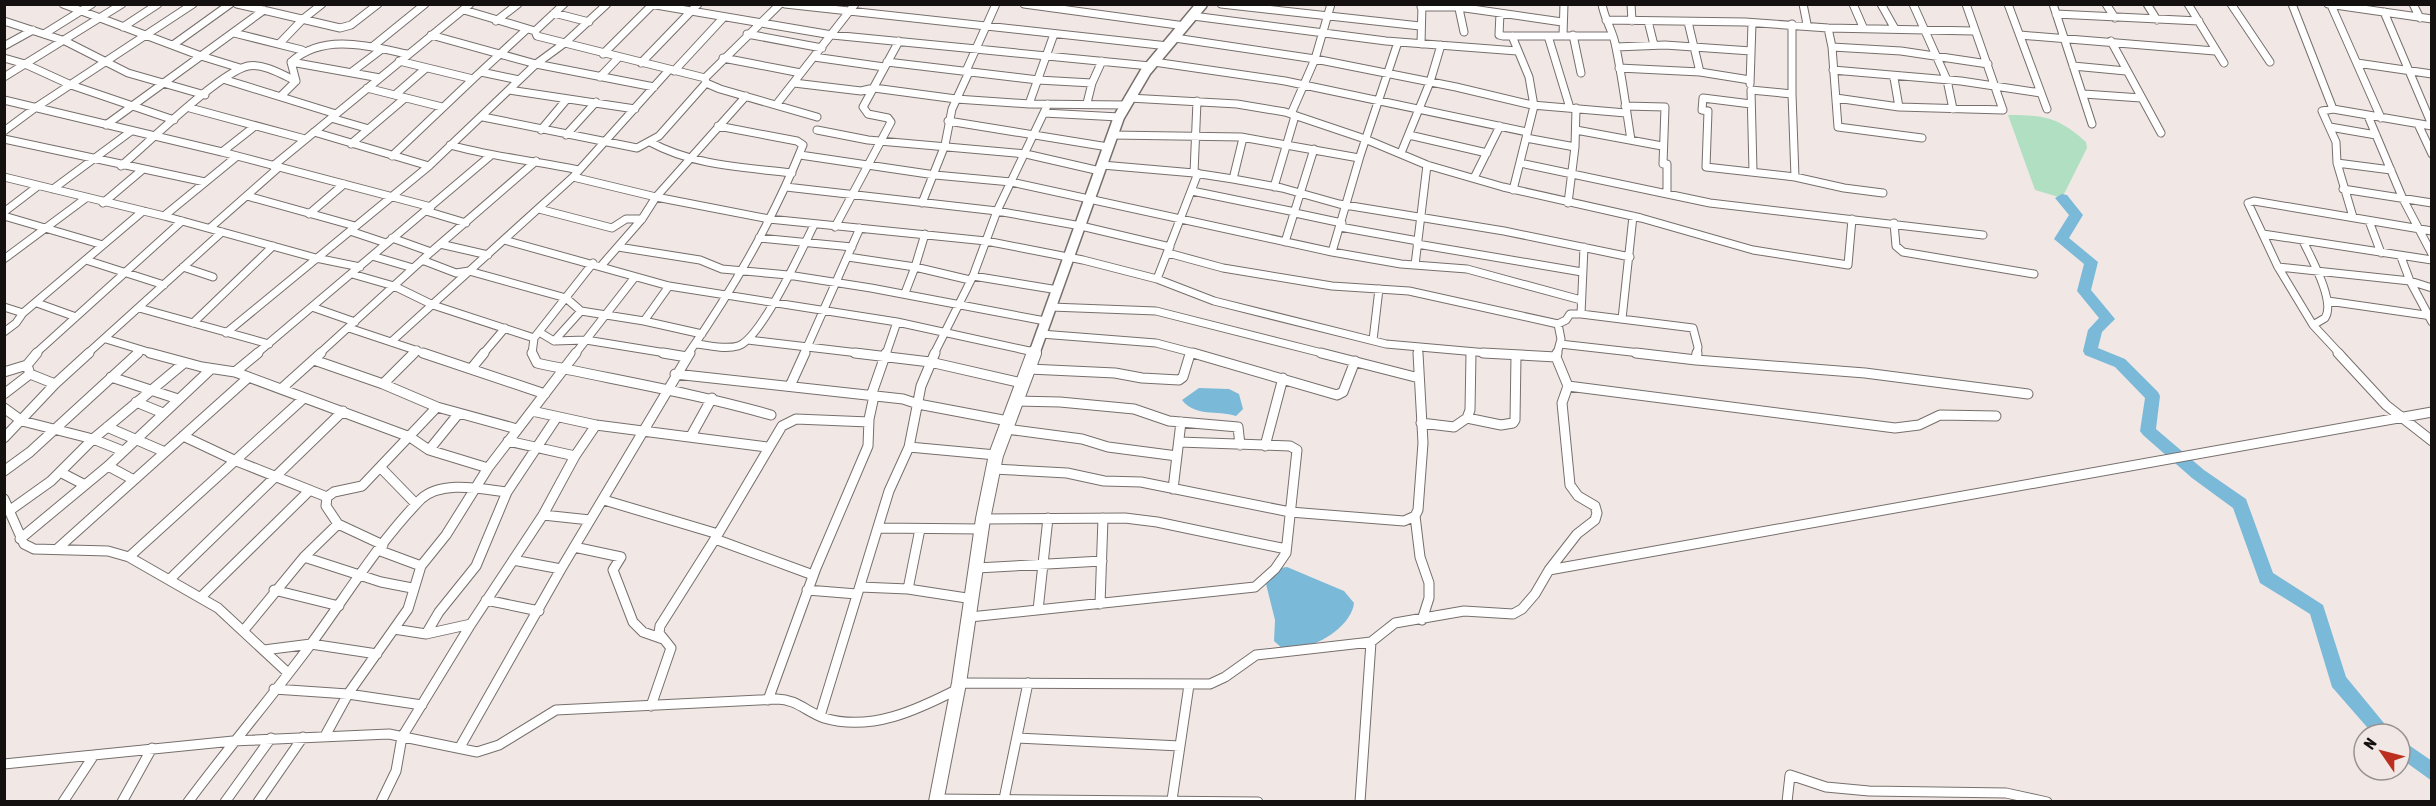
<svg xmlns="http://www.w3.org/2000/svg" width="2436" height="806" font-family="'Asap Condensed',sans-serif">
	<style>
		.green { fill: #b1dfc2 }
		.water { fill: #7bb9d9 }
		.lines { fill: none; stroke-linecap: round; stroke-linejoin: round }
		.river { fill: #7bb9d9; fill-rule: evenodd }
		.street-far1-casing { stroke: #766f6c; stroke-width: 9 }
		.street-casing { stroke: #766f6c; stroke-width: 11 }
		.secondary-far1-casing { stroke: #766f6c; stroke-width: 13 }
		.secondary-casing { stroke: #766f6c; stroke-width: 16 }
		.street-far1 { stroke: #fff; stroke-width: 7 }
		.street { stroke: #fff; stroke-width: 9 }
		.secondary-far1 { stroke: #fff; stroke-width: 10 }
		.secondary { stroke: #fff; stroke-width: 14 }
	</style>
	<rect width="100%" height="100%" fill="#f1e8e5"/>
	<path class="green" d="M2008,115C2045,115 2058,117 2086,142L2087,148L2062,198L2035,190Z"/>
	<path class="water" d="M1199,388L1229,389L1239,394L1243,409L1236,416C1217,410 1195,417 1182,400Z
		M1287,567L1344,591L1354,603C1352,624 1322,644 1302,647C1296,648 1289,648 1283,649L1274,641L1275,620L1266,584L1279,568Z"/>
	<g class="lines">
		<path class="river" d="M2062,194L2067,195L2083,215L2069,238L2098,262L2091,290L2115,319L2102,332L2098,348L2125,359L2158,392L2160,396L2156,429L2204,470L2246,499L2273,573L2323,605L2346,677L2393,734H2373L2332,687L2310,614L2260,583L2233,508L2192,478L2143,435L2140,431L2145,398L2115,367L2085,355L2083,351L2088,330L2099,318L2077,291L2084,264L2054,239L2069,215L2055,198Z
			M2400,739L2432,761V781L2400,758Z"/>
		<g class="street-far1-casing">
			<path id="street-far1" d="M63,4L201,56L240,68
				M237,4L340,28L351,25L378,4
				M650,4L832,35L1150,66
				M785,4L1168,46
				M1024,4L1185,26
				M1221,4L1420,26
				M1458,4L1464,32
				M1602,4C1604,18 1612,29 1615,43C1622,75 1626,108 1631,140
				M1631,4L1632,21
				M1803,4L1807,24
				M1853,4L1863,27
				M1881,4L1895,29
				M1913,4L1947,80L1953,109
				M2008,4L2047,109
				M2053,4L2092,124
				M2106,4L2115,18
				M2147,4L2157,20
				M2188,4L2224,63
				M2231,4L2270,62
				M2292,4L2333,109
				M2328,4L2432,19
				M2413,4L2420,18
				M2331,5L2381,118
				M1421,7H1458L1562,22
				M464,10L535,31L537,36L705,78L706,83L720,89L817,117
				M2384,12L2432,125
				M554,13L589,22
				M1500,13L1499,35L1503,36H1613
				M2056,14L2199,21
				M1193,16L1386,41L1517,51
				M1606,20L1745,22L1828,28L1974,31
				M4,21L65,41L128,73L205,95
				M496,21L518,4
				M1648,21L1654,45
				M1688,22L1700,72
				M1792,24V94
				M123,27L158,4
				M1828,28L1832,47L1838,127L1922,138
				M535,31L564,4
				M234,33L302,50
				M44,34L92,4
				M747,34L822,48
				M431,35L536,64L654,87
				M1563,35L1564,4
				M1573,35L1581,73
				M2020,35L2215,51
				M1512,36L1529,77L1534,106L1513,190
				M1548,36L1570,108
				M1175,38L1315,59L1456,87L1532,105L1626,113
				M2111,41L2161,133
				M280,43L303,19L322,4
				M1421,44L1422,4
				M173,45L230,4
				M4,46L33,30
				M372,47L425,4
				M1616,47L1665,45L1751,51
				M1832,47L1901,51L1988,64
				M603,54L653,4
				M814,57L884,67
				M4,58L25,64L71,85L174,120
				M723,58L801,73
				M399,61L473,79L527,29
				M291,62L380,78
				M887,62L1038,80L1092,83
				M1154,62L1285,81L1527,132
				M641,63L698,4
				M2357,63L2432,74
				M2073,66L2126,71
				M1619,68L1700,72L1750,80
				M1833,70L1961,81L2041,93
				M353,71L382,49
				M674,71L723,18
				M966,71L996,4
				M481,72L519,80
				M4,77L122,4
				M600,77L618,58
				M705,78L780,4
				M1894,78L1899,107
				M226,80L336,114
				M296,81L291,62C323,33 369,46 407,54
				M794,83L861,91L874,88L956,99L1029,104L1125,105
				M1750,84L1752,23
				M367,88L442,107
				M509,90L635,109
				M2084,94L2141,98
				M395,95L426,68
				M1129,98L1237,104L1285,112L1365,139L1427,165L1503,187L1641,218L1753,250L1848,265L1852,219
				M1836,98L1899,107L2003,110L1966,4
				M4,100L222,152L431,207
				M1087,103L1092,83L1102,61
				M1029,104L1054,34
				M1751,104L1703,98L1702,110L1708,111L1706,167L1795,177
				M776,105L855,4
				M1625,106L1665,107L1663,164
				M190,108L305,139
				M1044,113L1119,117
				M1291,114L1315,59L1331,4
				M2368,116L2403,199L2432,254
				M483,117L637,148L659,136L706,83
				M331,118L369,129
				M948,121L1108,147
				M2418,124L2432,154
				M106,125L264,10
				M2330,127L2376,135
				M541,130L567,99
				M817,130L868,140L1026,154L1100,171
				M1576,130L1662,146
				M4,131L35,108L193,4
				M314,132L429,166
				M566,135L596,102
				M1112,135L1241,137L1359,158
				M1409,135L1487,153
				M1526,138L1575,147
				M4,139L205,182
				M650,142C694,166 743,167 792,173
				M351,144L405,98
				M450,145C493,157 536,161 579,170
				M222,152L255,126
				M1401,153L1430,82L1441,45
				M800,155L935,175L1011,182L1332,252L1401,264L1467,269L1581,300
				M392,156L473,79
				M1520,163L1710,203L1983,235
				M2337,163L2391,170
				M1667,164V194
				M1102,165L1194,173L1233,179L1282,188L1339,204L1504,231L1630,257
				M121,166C146,145 220,72 248,66C263,63 283,75 296,81L281,96
				M273,166L470,4
				M1753,171L1751,90L1792,94L1795,177L1844,188L1883,193
				M1194,173L1197,101
				M4,177L164,216L316,258L360,267
				M573,177L656,197L769,219L986,241L1083,260L1157,279L1214,301L1386,344L1499,354
				M1474,178L1500,126
				M1233,179L1243,138
				M786,187L997,211L1081,226L1170,247
				M1274,187L1295,116
				M53,189L130,132
				M2343,189L2432,203
				M1192,191L1295,212
				M247,196L355,226
				M103,203L142,170
				M922,203L945,145L952,109L969,72
				M1568,203L1575,147L1576,108
				M539,209L612,228L626,219H642
				M426,211L466,223
				M4,212L38,186
				M1295,213L1342,223
				M309,214L344,184
				M4,216L103,245
				M164,216L236,157
				M2353,217L2337,163L2336,142L2322,111L2333,109L2432,126
				M2369,221L2381,253
				M1894,223L1896,246L1903,252L2034,274
				M835,227L891,122L888,118L868,114L863,107L899,41
				M1340,227L1418,241
				M210,228L278,168
				M350,231L386,243
				M2263,234L2432,260
				M392,238L431,252
				M759,238L852,247
				M504,240L669,286L897,322L1034,352
				M2303,241C2311,258 2336,302 2325,318L2313,325
				M1285,242L1314,149
				M440,244L488,255
				M1417,244L1582,272
				M618,247L700,260L722,269L788,275L871,288L1045,321
				M1332,252L1360,156L1398,42
				M1168,253L1223,268L1332,286L1409,291L1558,324
				M372,256L413,268
				M848,257L915,267L925,234
				M2401,257L2410,281L2432,322
				M4,259L86,198
				M86,260L164,285
				M422,260L456,273L469,271L566,298L581,311L644,321L702,334
				M1415,265L1427,165
				M601,266L642,219L656,197L746,96
				M183,267L213,277
				M2278,267L2410,281L2432,288
				M352,274L394,286L433,305L534,338
				M1157,279L1198,173
				M905,293L915,267L970,280L973,276L1058,290
				M2328,301L2432,316
				M37,303L76,317
				M4,307L23,313
				M312,307L355,322
				M1051,307L1156,311L1326,354
				M139,308L269,344
				M1581,314L1693,328L1698,347L1697,354
				M1622,319L1633,216
				M644,321L669,286
				M193,323L273,246
				M349,328L427,354
				M4,332L16,323L23,313L143,211
				M539,332L554,341L586,340L672,354
				M226,333L429,166L536,64L566,42L607,4
				M1041,334L1156,343L1198,354
				M106,339L155,354
				M748,340L867,354
				M1373,340L1379,289
				M554,341L581,311
				M391,342L573,177L669,70
				M696,344C709,345 724,350 738,346C761,339 802,249 814,225
				M1560,344L1649,354
				M1418,348V354
				M35,354L182,221
				M87,354L222,232
				M136,354L141,350
				M256,354L490,156
				M319,354L431,252L536,161
				M413,354L417,350
				M483,354L505,328
				M532,354L534,338L593,263
				M575,354L635,277
				M688,354C734,288 773,220 803,145L797,141L718,126
				M804,354L860,228
				M886,354L897,322
				M934,354L973,276L997,211L1048,104
				M1557,354L1561,339L1558,324L1566,320L1570,314H1581L1584,247
				M2340,354L2313,325L2278,267L2248,203L2254,201L2432,231"/>
		</g>
		<g class="street-casing">
			<path id="street" d="M150,353L202,367L235,372L410,437L429,450L488,468
				M423,353L545,394
				M532,353L537,363C615,380 694,393 771,415
				M663,353L687,357
				M855,353L930,362L1022,383
				M1193,353L1337,395L1343,392L1355,361
				M1321,353L1419,378
				M1418,353L1423,443L1418,510L1415,516L1420,557L1429,583V598L1422,620
				M1483,353L1556,357
				M1636,353L1696,360L1865,373L2028,394
				M2338,353L2386,405L2432,441
				M314,360L383,384L437,407L517,429
				M1696,360L1697,353
				M27,365L30,374L55,384
				M471,369L484,353
				M1029,369L1115,373L1142,378L1179,380L1183,377L1190,354
				M4,372L27,365L37,353
				M235,372L258,353
				M675,374L903,399L918,404L1008,421
				M111,377L178,399
				M383,384L414,353
				M790,386L805,353
				M1568,386L1895,428L1919,425L1940,415L1996,416
				M281,389L321,353
				M4,394L30,374
				M871,396L886,353
				M1015,401L1060,402L1134,409L1169,421L1238,427L1240,445
				M136,402L163,413
				M4,408L22,421L93,439L123,451
				M532,411L596,425L767,447
				M1467,418L1501,425L1513,423L1515,420L1516,356
				M1421,423L1454,427L1467,418L1470,410L1471,353
				M107,427L165,452
				M1006,429L1082,439L1108,447L1177,456
				M183,436L234,460L327,497
				M691,436L712,398
				M4,438L55,384L89,353
				M508,441L575,456
				M1265,446L1283,378
				M909,447L996,455
				M429,450L459,413
				M108,466L134,480
				M381,468L416,504
				M993,469L1067,473L1104,481L1141,482L1290,512L1404,521L1415,516
				M4,471L30,452L138,353
				M60,472L85,485
				M1173,489L1181,422
				M4,499L24,544L34,549L108,551L129,557L218,608L287,672
				M604,500L718,534L715,539L813,575
				M9,511L51,481L93,439L184,363
				M543,515L590,520
				M983,519L1125,518L1157,522L1286,549
				M338,524L383,545
				M878,528L982,529
				M718,534L782,426L796,419L869,422
				M20,539L108,466L210,370
				M574,547L621,557L613,570L633,622L643,632L663,639
				M57,549L249,377
				M378,550L421,566
				M129,557L304,398
				M304,557L381,582L412,588
				M513,560L561,569
				M977,568L1102,561
				M1549,570L2432,412
				M170,579L343,411
				M860,587L908,589L973,599
				M908,589L920,529
				M274,590L339,606
				M807,590L857,594
				M201,597L310,490
				M486,600L539,611
				M1100,604L1103,518
				M1038,610L1048,518
				M970,617L1255,587L1275,569L1286,553L1297,450L1290,446L1179,442
				M394,629L426,634L471,624
				M244,630L304,557L338,524L326,506L327,497L334,492L362,486L437,407
				M426,634L439,612L476,566L507,492L557,417
				M264,650L311,644L377,654
				M959,683L1210,684L1225,677L1256,655L1371,642L1395,623L1464,611L1513,614L1522,609L1535,594L1549,570L1577,534L1595,520L1597,513L1595,506L1578,496L1570,485L1562,403L1568,386L1556,357L1557,353
				M274,689L348,694L422,705
				M768,700L816,568L868,446L869,419L874,396
				M651,706L671,648L659,633L660,626L715,539
				M820,716L889,491L909,447L921,386L935,353
				M325,736L348,694L408,609L421,566L446,535L488,468L576,353
				M1017,738L1180,746
				M460,747L561,569L690,353
				M4,764L233,741L389,734L477,752L499,745L556,710L777,699C796,699 807,712 824,718C871,732 917,710 958,689
				M936,799L1258,802
				M1004,799L1028,683
				M1172,800L1189,685
				M63,802L94,755
				M122,802L152,748
				M188,802C228,748 271,698 311,644C347,595 378,543 421,499C442,480 481,489 507,492
				M225,802L271,738
				M258,802L303,737
				M381,802L396,771L402,737L471,624L543,515L575,456L596,425
				M1360,802L1371,642
				M1787,802L1790,775L1826,787L1869,791L2006,793L2047,802"/>
		</g>
		<g class="secondary-far1-casing">
			<path id="secondary-far1" d="M1034,354L1119,117L1146,71L1202,4"/>
		</g>
		<g class="secondary-casing">
			<path id="secondary" d="M936,802L959,683L983,519L996,455L1034,353"/>
		</g>
		<use href="#street-far1" class="street-far1"/>
		<use href="#street" class="street"/>
		<use href="#secondary-far1" class="secondary-far1"/>
		<use href="#secondary" class="secondary"/>
	</g>
	<rect width="2436" height="806" fill="none" stroke="#13100f" stroke-width="12"/>
	<g transform="translate(2382 752) rotate(305)"><circle r="28" fill="#f1e8e5" stroke="#98928f" stroke-width="1.5"/>
	<path d="M0-4.5L10 22L0 15L-10 22Z" fill="#bc2f1f"/>
	<text y="-9" font-size="16" font-weight="bold" text-anchor="middle" fill="#13100f">N</text>
	</g>
</svg>
